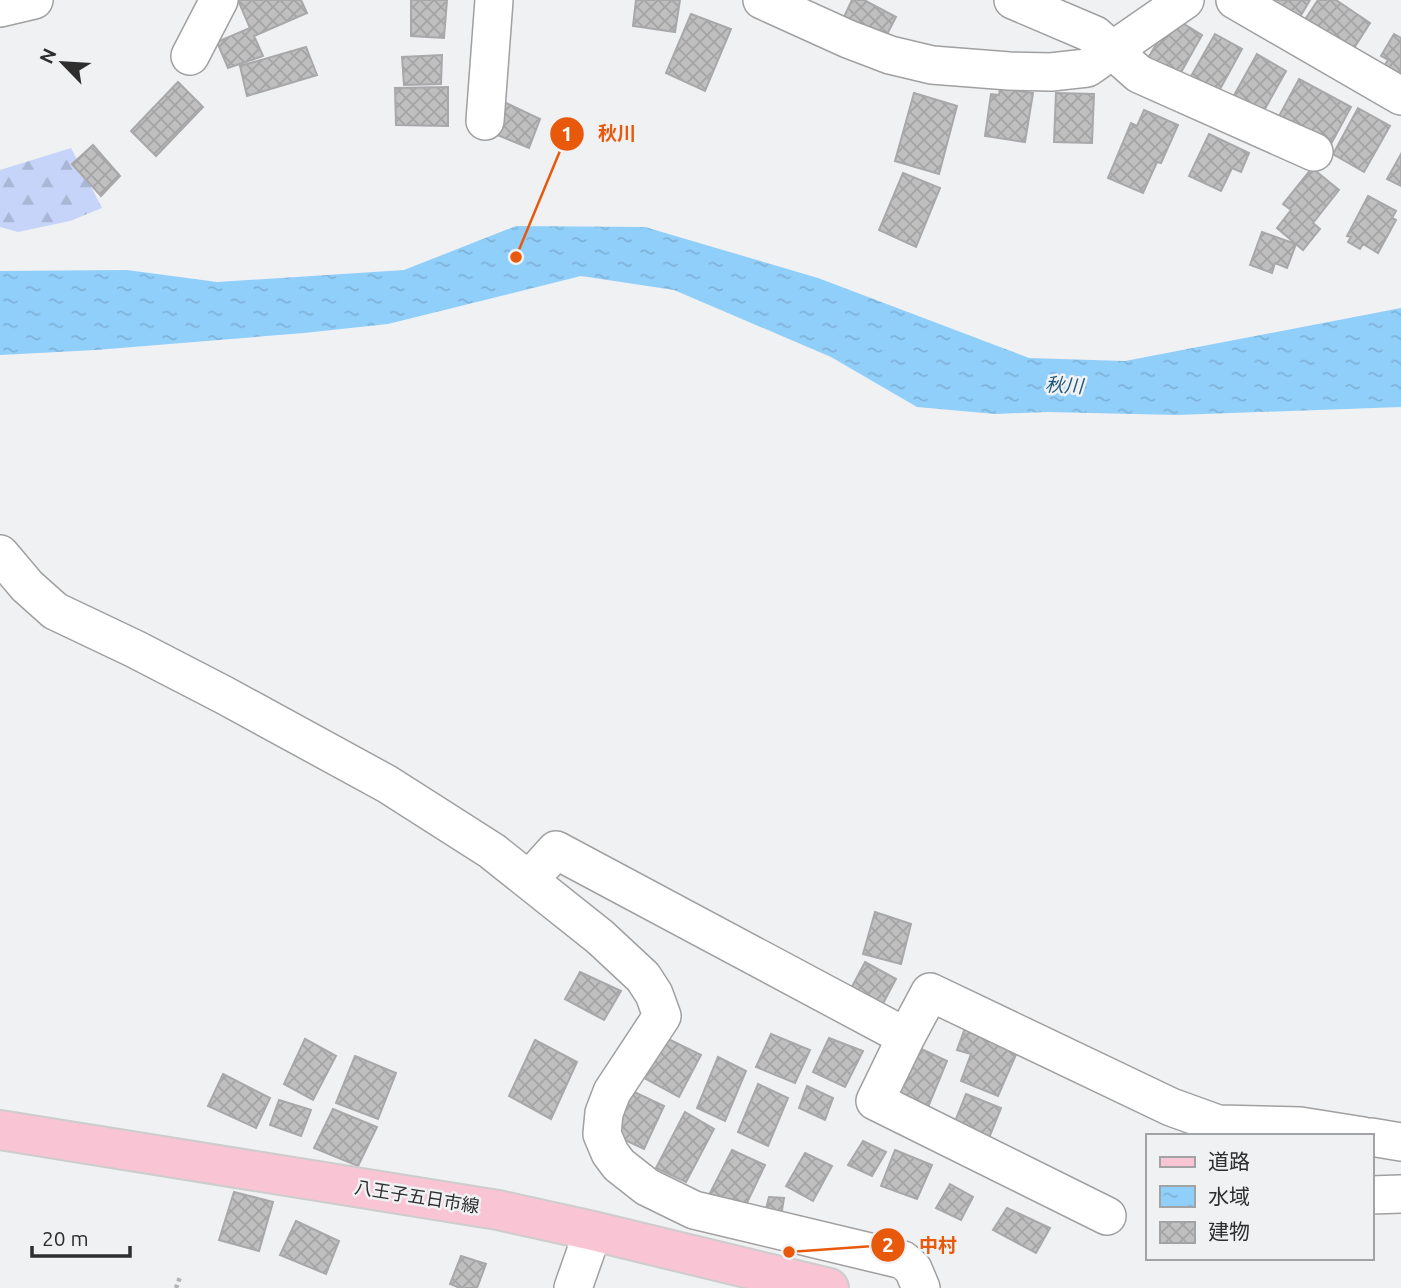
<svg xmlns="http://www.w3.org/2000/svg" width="1401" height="1288" font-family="Ubuntu,'Noto Sans JP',sans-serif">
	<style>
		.forest { fill: url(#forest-firs) }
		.water { fill: url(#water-ripples) }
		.building { fill: url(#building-cross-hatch); stroke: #a8a8aa; stroke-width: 2 }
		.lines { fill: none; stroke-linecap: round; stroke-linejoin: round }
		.minor-casing { stroke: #a0a0a1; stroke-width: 40 }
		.major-casing { stroke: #cdcdcd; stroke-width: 42 }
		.path { stroke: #b4b5b6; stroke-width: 4.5; stroke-dasharray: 3.5 3.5; stroke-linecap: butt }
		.minor { stroke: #fff; stroke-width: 37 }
		.major { stroke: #f9c4d4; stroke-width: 38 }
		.labels { text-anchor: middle; stroke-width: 5; stroke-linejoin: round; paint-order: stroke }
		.street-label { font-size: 18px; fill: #2e2e2f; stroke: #f0f1f2 }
		.water-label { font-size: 19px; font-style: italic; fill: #1e587c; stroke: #f0f1f2 }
		.leader { fill: none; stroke: #e8590c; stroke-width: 2.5 }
		.callout-dot { fill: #e8590c; stroke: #f0f1f2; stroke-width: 2.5 }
		.mark-label { font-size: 21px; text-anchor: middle; font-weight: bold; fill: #fff }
		.callout-label { font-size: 19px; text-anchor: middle; font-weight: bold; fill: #e8590c; stroke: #f0f1f2; stroke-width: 5; stroke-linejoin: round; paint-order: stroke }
	</style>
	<defs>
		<pattern id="forest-firs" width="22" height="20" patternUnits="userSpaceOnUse" patternTransform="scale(1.75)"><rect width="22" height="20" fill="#c6d4f9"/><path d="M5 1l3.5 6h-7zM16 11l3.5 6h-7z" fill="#aab6d6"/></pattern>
		<pattern id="water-ripples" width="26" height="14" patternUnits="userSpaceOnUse" patternTransform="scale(1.75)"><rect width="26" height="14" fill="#91cffb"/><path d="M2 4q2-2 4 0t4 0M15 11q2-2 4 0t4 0" fill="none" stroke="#7db2d7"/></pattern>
		<pattern id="building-cross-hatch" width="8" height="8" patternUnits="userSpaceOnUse" patternTransform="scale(1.75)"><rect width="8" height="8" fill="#bfbfc0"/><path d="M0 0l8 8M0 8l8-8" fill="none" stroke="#a4a4a5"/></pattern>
	</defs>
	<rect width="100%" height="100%" fill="#f0f1f2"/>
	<path class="forest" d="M71,148L102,208L70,221L18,232L0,227V170Z"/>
	<path class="water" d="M516,226L645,227L818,278L1029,358L1125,361L1401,308V407L1177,415L1047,412L995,414L917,407L831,357L674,290L581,276L388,324L304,333L96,350L0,355V271L127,270L217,282L404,270Z"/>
	<path class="building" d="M238,0H301L307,13L254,36L263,56L228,68L217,42L250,28Z
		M411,0H447L444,38L411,36Z
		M636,0H680L675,32L633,26Z
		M852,0H864L896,17L883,42L841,23Z
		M1263,0H1310L1300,17Z
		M1318,0H1336L1370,23L1354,48L1342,40L1340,45L1304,21Z
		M691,14L731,29L705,91L666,73Z
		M1176,19L1202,35L1179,76L1148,58L1160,38L1164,40Z
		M1215,34L1242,49L1218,93L1190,78Z
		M1394,34L1401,38V77L1384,66L1388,60L1381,56Z
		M306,47L317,75L247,96L240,66Z
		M1257,54L1286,71L1261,116L1232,99Z
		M442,55L441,84L404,85L402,57Z
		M1299,79L1351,107L1330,146L1278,118Z
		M178,82L203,107L156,156L131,131Z
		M448,87V126L396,125L395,88Z
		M1000,88L1033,93L1025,142L985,136L991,94L999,95Z
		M914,93L957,106L939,174L895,161Z
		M1056,93L1094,94L1092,143L1054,142Z
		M504,102L540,119L529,148L490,132Z
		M1358,108L1390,126L1364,172L1333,154Z
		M1144,110L1178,125L1161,163L1157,162L1143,193L1108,178L1131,123L1137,126Z
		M1209,134L1249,153L1241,172L1232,168L1221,191L1189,176Z
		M93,145L120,176L101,196L72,164Z
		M1401,154V186L1387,179Z
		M1312,168L1339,190L1313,223L1320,229L1303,250L1277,228L1291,210L1283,204Z
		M903,173L940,188L916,247L879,230Z
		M1368,196L1396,211L1392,218L1396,220L1378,253L1363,244L1360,249L1348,242L1351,237L1347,236Z
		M1262,232L1296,244L1287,268L1275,263L1272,273L1250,265Z
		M875,912L911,924L901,964L863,954Z
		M865,962L896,979L878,1013L846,998Z
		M580,972L621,991L604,1020L565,999Z
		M965,1028L1018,1050L998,1096L961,1081L971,1054L957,1050Z
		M658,1034L701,1055L679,1097L637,1074Z
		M771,1034L810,1050L795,1083L756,1067Z
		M829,1038L863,1051L845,1087L813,1072Z
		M305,1039L336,1056L313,1100L284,1084Z
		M535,1040L577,1062L551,1119L509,1096Z
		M915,1046L947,1061L926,1112L893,1097Z
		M355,1056L396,1073L378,1119L336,1103Z
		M718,1057L746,1071L725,1121L697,1108Z
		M223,1074L270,1098L256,1128L208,1106Z
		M758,1084L788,1098L768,1146L738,1132Z
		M807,1086L833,1098L825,1120L799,1108Z
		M630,1090L664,1106L644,1149L612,1134Z
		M966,1094L1001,1108L987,1143L952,1129Z
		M279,1100L311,1110L301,1136L270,1125Z
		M333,1109L377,1127L358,1166L314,1148Z
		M685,1112L714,1129L686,1182L656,1168Z
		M863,1141L886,1152L872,1176L848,1165Z
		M732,1150L765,1165L743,1211L709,1195Z
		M895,1150L932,1165L917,1199L881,1186Z
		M805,1153L832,1166L813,1201L786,1186Z
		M950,1184L973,1197L961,1220L936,1208Z
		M234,1192L273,1202L259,1251L219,1240Z
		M769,1197L784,1198L780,1223L763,1220Z
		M1007,1208L1050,1228L1036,1253L993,1230Z
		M296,1221L339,1241L326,1274L280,1255Z
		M461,1256L486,1264L477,1288H460L450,1284Z"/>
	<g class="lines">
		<g class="minor-casing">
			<path id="minor" d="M762,0L848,39L890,55L932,65L1009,71L1051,72L1087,68L1185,0
				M1013,0L1095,35L1139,74L1314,152
				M1235,0L1401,96
				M0,8L34,0
				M190,56L219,0
				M485,121L494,0
				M0,554L27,586L55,611L135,649L224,695L387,784L492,851L600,937L643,977L654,994L662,1016L612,1092L604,1113L602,1134L610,1153L619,1165L647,1187L694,1210L903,1260L913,1269L921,1288
				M529,880L556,850L906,1037L875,1101L1107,1216
				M906,1037L930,992L1171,1107L1218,1124L1300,1126L1363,1136
				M1371,1137L1401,1142
				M1371,1195L1401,1194
				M573,1288L593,1231"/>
		</g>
		<g class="major-casing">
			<path id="major" d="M0,1130L498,1210L593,1231L829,1288"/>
		</g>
		<path class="path" d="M176,1288L180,1277"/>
		<use href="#minor" class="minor"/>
		<use href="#major" class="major"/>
	</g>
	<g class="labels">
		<g class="street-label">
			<text transform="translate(417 1197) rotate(9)" y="6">八王子五日市線</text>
		</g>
		<g class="water-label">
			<text transform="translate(1064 385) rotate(3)" y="7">秋川</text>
		</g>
	</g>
	<path class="leader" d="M516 257L567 134M789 1252L888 1245"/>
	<g class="callout-dot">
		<circle cx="516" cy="257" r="7"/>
		<circle cx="789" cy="1252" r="7"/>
		<circle cx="567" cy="134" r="18"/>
		<circle cx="888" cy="1245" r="18"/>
	</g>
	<g class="mark-label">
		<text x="567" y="141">1</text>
		<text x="888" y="1252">2</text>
	</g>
	<g class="callout-label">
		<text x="617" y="140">秋川</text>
		<text x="938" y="1252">中村</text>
	</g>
	<rect x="1146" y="1134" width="228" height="126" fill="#f0f1f2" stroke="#a2a3a4" stroke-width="2"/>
	<rect x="1160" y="1157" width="35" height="10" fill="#f9c4d4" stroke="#a2a3a4" stroke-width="2"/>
	<text x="1208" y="1169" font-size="21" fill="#2e2e2f">道路</text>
	<rect x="1160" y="1186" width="35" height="21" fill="url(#water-ripples)" stroke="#a2a3a4" stroke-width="2"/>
	<text x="1208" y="1204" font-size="21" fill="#2e2e2f">水域</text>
	<rect x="1160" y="1222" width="35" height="21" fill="url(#building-cross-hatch)" stroke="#a2a3a4" stroke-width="2"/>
	<text x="1208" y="1239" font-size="21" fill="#2e2e2f">建物</text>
	<g transform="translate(63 63) rotate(295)" stroke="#f0f1f2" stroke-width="5" paint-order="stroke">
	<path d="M0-5L12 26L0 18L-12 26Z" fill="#2e2e2f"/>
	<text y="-10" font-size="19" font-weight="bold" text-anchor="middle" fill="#2e2e2f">N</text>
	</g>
	<path d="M32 1246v10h98v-10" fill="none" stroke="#2e2e2f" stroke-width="3.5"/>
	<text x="42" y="1246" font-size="21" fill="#2e2e2f" stroke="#f0f1f2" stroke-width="5" paint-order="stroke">20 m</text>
</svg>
